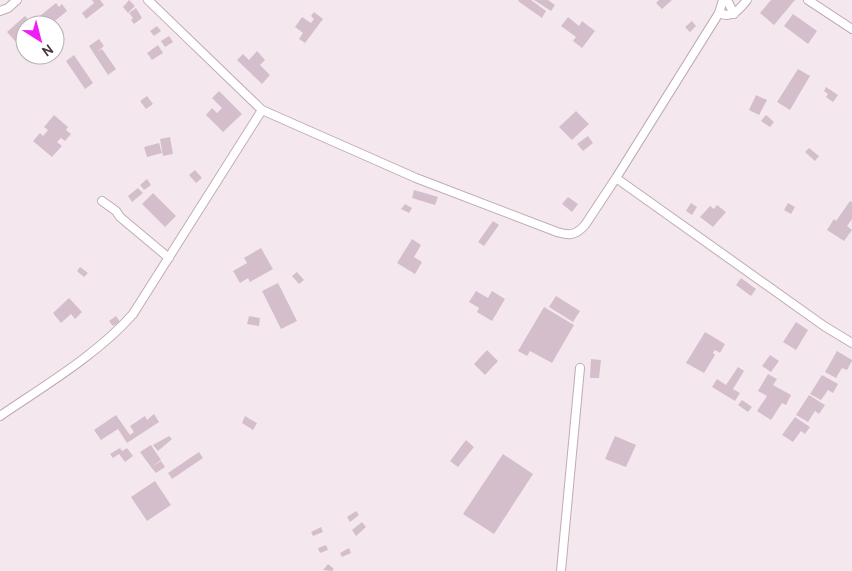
<svg xmlns="http://www.w3.org/2000/svg" width="852" height="571" font-family="Cabin,sans-serif">
	<style>
		.building { fill: #d5becb }
		.lines { fill: none; stroke-linecap: round; stroke-linejoin: round }
		.minor-casing { stroke: #bfabb6; stroke-width: 10 }
		.minor { stroke: #fff; stroke-width: 8 }
	</style>
	<rect width="100%" height="100%" fill="#f4e8ee"/>
	<path class="building" d="M92,0H100L104,5L86,19L82,13L94,3Z
		M129,0L135,6L128,13L123,7Z
		M519,0H531L546,11L542,18L518,1Z
		M534,0H548L555,5L551,11Z
		M659,0H672L662,9L656,3Z
		M771,0H795L774,25L760,13Z
		M56,3L59,7L62,4L67,11L50,25H42L37,18Z
		M136,8L142,18L134,24L131,20L133,18L129,13Z
		M314,12L323,19L305,43L299,39L303,33L295,27L302,17L311,23L314,19L311,16Z
		M793,14L817,31L808,44L784,26Z
		M25,16L33,25H25V52L7,32Z
		M568,17L579,26L582,21L595,31L582,48L573,41L576,37L561,26Z
		M692,21L696,26L690,32L685,27Z
		M157,26L161,31L154,36L150,31Z
		M169,36L173,42L165,47L161,41Z
		M99,39L104,46L97,52L102,49L116,69L108,75L89,46Z
		M158,45L163,53L152,60L147,53Z
		M257,51L265,60L260,65L270,75L262,84L237,60L243,54L249,60Z
		M74,55L93,83L85,89L66,61Z
		M798,69L810,76L790,110L777,102Z
		M826,87L838,95L833,102L826,97L828,94L824,91Z
		M219,91L242,114L223,132L206,115L212,108L217,113L222,108L212,98Z
		M756,95L767,100L759,115L749,110Z
		M147,96L153,104L146,109L140,101Z
		M576,111L589,124L572,140L559,127Z
		M54,115L68,127L66,130L71,134L65,141L61,138L57,142L62,146L52,157L33,141L40,133L43,136L48,130L44,127Z
		M766,115L774,122L770,127L761,121Z
		M588,136L593,143L583,151L577,144Z
		M170,137L173,154L163,156L160,139Z
		M159,143L162,153L147,157L144,147Z
		M809,148L819,156L815,161L805,152Z
		M195,170L202,178L196,183L189,175Z
		M147,179L151,185L144,190L140,185Z
		M138,188L143,193L132,202L128,196Z
		M414,190L438,197L435,205L412,198Z
		M153,193L176,216L165,227L142,204Z
		M568,197L578,204L572,212L562,204Z
		M850,201L852,202V219L847,226L852,230L844,241L827,230L834,219L836,221Z
		M691,203L697,207L692,215L686,211Z
		M788,203L795,207L791,214L784,210Z
		M405,204L412,208L409,213L401,209Z
		M717,205L726,212L713,227L700,217L710,206L714,209Z
		M493,221L499,225L484,246L478,242Z
		M412,239L421,245L414,257L422,262L415,274L397,263Z
		M261,248L273,269L250,282L248,278L240,283L233,271L247,263L244,258Z
		M80,267L88,273L84,277L77,271Z
		M297,272L304,280L299,284L292,276Z
		M741,278L756,289L751,296L736,285Z
		M278,283L297,321L281,329L262,291Z
		M476,291L488,298L492,291L505,299L492,321L477,312L479,308L469,302Z
		M556,296L580,311L573,322L549,307Z
		M69,298L82,312L75,319L71,314L61,323L53,313Z
		M544,307L574,325L552,363L530,351L527,356L518,351Z
		M116,316L120,322L113,326L109,321Z
		M249,316L260,318L259,326L247,324Z
		M796,322L808,330L796,350L783,342Z
		M705,332L725,344L720,353L715,350L713,353L715,355L704,373L686,363Z
		M487,350L498,361L485,375L474,364Z
		M837,351L852,360V361L847,370L842,368L836,378L825,372Z
		M770,355L779,361L771,372L762,366Z
		M591,359L601,360L599,378H590Z
		M738,367L744,371L733,389L740,393L735,401L712,387L717,379L726,385Z
		M768,374L777,379L773,385L791,395L786,405L782,403L771,420L757,411L767,396L758,391Z
		M822,375L838,384L833,393L828,390L821,400L810,394Z
		M809,395L825,405L819,414L815,411L808,422L796,415Z
		M742,400L752,407L748,412L738,405Z
		M154,414L159,422L127,443L118,429L101,440L94,430L116,415L130,435L134,432L130,426L145,416L147,420Z
		M245,416L257,423L253,430L242,423Z
		M795,417L810,427L805,434L801,431L793,442L782,435Z
		M169,436L172,439L158,451L153,445Z
		M615,436L636,445L626,467L605,459Z
		M466,440L474,447L458,467L450,461Z
		M151,445L161,460L151,467L140,452Z
		M120,448L122,451L127,448L133,456L125,462L119,454L113,458L110,454Z
		M199,452L203,458L172,479L168,473Z
		M503,454L533,474L494,534L463,514Z
		M161,461L165,467L156,473L151,467Z
		M155,481L171,505L147,521L131,497Z
		M356,511L359,515L350,522L347,517Z
		M362,522L366,527L356,536L352,530Z
		M321,527L323,532L313,536L311,532Z
		M326,545L328,550L320,553L318,548Z
		M349,548L351,553L342,557L340,553Z
		M328,564L334,569L332,571L323,570Z"/>
	<g class="lines">
		<g class="minor-casing">
			<path id="minor" d="M148,0L262,110L416,178L557,232C570,236 576,235 585,225L616,178L719,13L723,0
				M727,0L734,14
				M808,0L852,29
				M0,11L8,8L17,0
				M719,13C732,19 739,10 747,0
				M616,178L824,326L852,343
				M102,201L116,211L120,217L169,258
				M0,416C44,386 98,354 133,314L262,110
				M561,571L580,368"/>
		</g>
		<use href="#minor" class="minor"/>
	</g>
	<g transform="translate(40 40) rotate(144)"><circle r="24" fill="#ffffff" stroke="#b5afb3"/>
	<path d="M0-4L9 19L0 12L-9 19Z" fill="#f11df6"/>
	<text y="-8" font-size="14" font-weight="bold" text-anchor="middle" fill="#473740">N</text>
	</g>
</svg>
